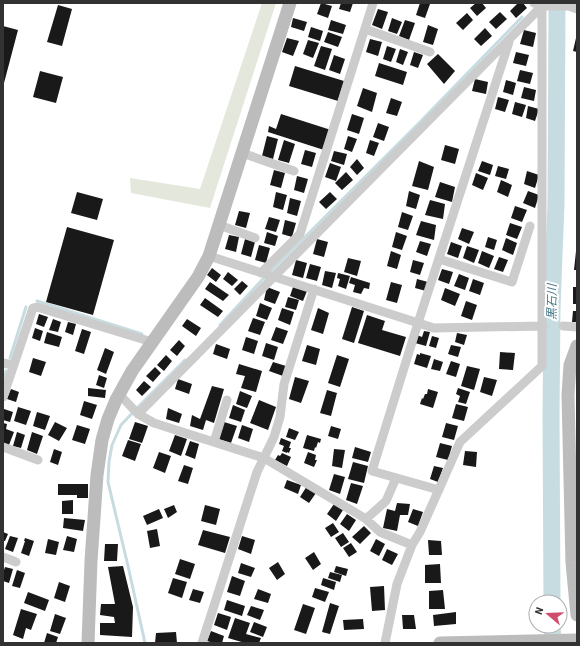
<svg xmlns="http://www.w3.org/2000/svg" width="580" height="646" font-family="'Source Sans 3','Noto Sans JP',sans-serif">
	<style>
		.green { fill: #e3e7dc }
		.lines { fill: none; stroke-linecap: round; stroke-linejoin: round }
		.stream { stroke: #c7dce1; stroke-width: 3 }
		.river { stroke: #c7dce1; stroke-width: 17 }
		.building { fill: #191919 }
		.street { stroke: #ccc; stroke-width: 9 }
		.secondary { stroke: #bcbcbc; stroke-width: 13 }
		.labels { text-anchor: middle; stroke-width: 4; stroke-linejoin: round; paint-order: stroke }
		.water-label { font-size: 12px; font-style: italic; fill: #497b8a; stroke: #fff }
	</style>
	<rect width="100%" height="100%" fill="#fff"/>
	<path class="green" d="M262,3H276L210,208L131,193L130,178L200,189Z"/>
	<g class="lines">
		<path class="stream" d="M37,301L142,334
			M220,325L262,280L418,124L522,17
			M10,358L26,307
			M3,380L6,371
			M145,643L128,566L108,482L109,462L112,445L121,425L139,406L185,360"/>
		<path class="river" d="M552,602L551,415L552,308L556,204L557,3
			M552,626L553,643"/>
	</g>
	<path class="building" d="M321,3L332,6L328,18L317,14Z
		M341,3H353L350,12L339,9Z
		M420,3H427L430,4L425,18L416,15Z
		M476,3H482L486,8L477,16L470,8Z
		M518,3H523L527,8L516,18L510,11Z
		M58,5L72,9L62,46L47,42Z
		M378,9L388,12L382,29L372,25Z
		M500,12L507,19L496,29L489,22Z
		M467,13L473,20L463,30L456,23Z
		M293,18L307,22L304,31L291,27Z
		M392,18L402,22L397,34L388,31Z
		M331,20L346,25L343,34L328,30Z
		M405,20L415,23L409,40L399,36Z
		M428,25L438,29L433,45L423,42Z
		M3,26L18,30L4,83H3Z
		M311,27L323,31L320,41L308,37Z
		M485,28L492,36L481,46L474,39Z
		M524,30L536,33L533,47L520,44Z
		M328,32L342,37L338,47L324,42Z
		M287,38L299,41L293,56L282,52Z
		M576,38H577V52L573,51Z
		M370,39L382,42L378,56L366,52Z
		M308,40L319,43L313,58L303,54Z
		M321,46L332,49L325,70L314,66Z
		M387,46L396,49L391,62L383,59Z
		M400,49L408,52L403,65L396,62Z
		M414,52L423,55L418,68L410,65Z
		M516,52L529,55L526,66L513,63Z
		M438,54L455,71L444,84L427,64Z
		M334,55L345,59L340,74L329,70Z
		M379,63L407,72L403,85L375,76Z
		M295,66L344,81L338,101L289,86Z
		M520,70L533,73L530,84L517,81Z
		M40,71L63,77L56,103L33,97Z
		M475,79L488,82L486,94L472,91Z
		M506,80L516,83L513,95L503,92Z
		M524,87L536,90L534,101L521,98Z
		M363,88L377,93L372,112L357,106Z
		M498,97L509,100L505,112L495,109Z
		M391,98L402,102L397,116L386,113Z
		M515,102L526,105L522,117L512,114Z
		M528,106L539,109L535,121L526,118Z
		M281,114L331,130L324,150L268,132L269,126L276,129Z
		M352,114L364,118L359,134L347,130Z
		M378,123L389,127L384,141L373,137Z
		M267,136L278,139L273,159L262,156Z
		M348,136L357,139L352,152L344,149Z
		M284,140L295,144L289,163L278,160Z
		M370,140L379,143L374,156L366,153Z
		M445,145L459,149L455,164L441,160Z
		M305,150L316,153L312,167L301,164Z
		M334,151L347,154L344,165L331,161Z
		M357,159L364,168L357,175L350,167Z
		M419,161L434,167L428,190L412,186Z
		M482,161L493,165L490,175L478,171Z
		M330,163L341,167L336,181L325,177Z
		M498,166L509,169L506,179L495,176Z
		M274,170L285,173L281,188L270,185Z
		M527,171L539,175L535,188L524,184Z
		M346,172L353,180L342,190L335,183Z
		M476,173L488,178L483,190L472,185Z
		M297,176L308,179L304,193L294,190Z
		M501,180L512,185L508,197L497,192Z
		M440,182L455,187L452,202L435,197Z
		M409,191L420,195L416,209L406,206Z
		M528,191L539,195L535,208L523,203Z
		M77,192L103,199L97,220L71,213Z
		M276,192L287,195L283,210L273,207Z
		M330,192L337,199L326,209L319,202Z
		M290,198L301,201L297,216L287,213Z
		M430,200L445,204L443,219L425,215Z
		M515,206L527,210L522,222L511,218Z
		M239,211L250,213L246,228L235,225Z
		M402,212L413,216L408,230L398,227Z
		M269,217L280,220L276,232L265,229Z
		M285,220L296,223L292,237L282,234Z
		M421,221L436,225L434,240L416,235Z
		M510,223L522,227L517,239L506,235Z
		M67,227L114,240L93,315L46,302Z
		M462,228L474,232L469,244L458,239Z
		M267,232L278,236L275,246L264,243Z
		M396,232L407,236L402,250L392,247Z
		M229,235L239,237L236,252L225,249Z
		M488,237L497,240L494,250L485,247Z
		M506,238L517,243L513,255L502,250Z
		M245,239L255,242L251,257L241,254Z
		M317,239L328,242L324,257L313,254Z
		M420,241L431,244L427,256L416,252Z
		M451,242L462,246L458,258L447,254Z
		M259,245L270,248L266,263L255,260Z
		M467,246L479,250L474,263L463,258Z
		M391,251L401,255L397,269L387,266Z
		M482,251L494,256L489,268L478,263Z
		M576,251H577V270H574Z
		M499,257L508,260L503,272L494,269Z
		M348,258L361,261L357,276L344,272Z
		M296,260L307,263L303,278L292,275Z
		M413,260L424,263L420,275L410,272Z
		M310,264L321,267L317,281L306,278Z
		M212,268L221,275L216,282L207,275Z
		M442,269L453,272L449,284L438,280Z
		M325,271L336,273L332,288L322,285Z
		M228,272L238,280L232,286L223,279Z
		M338,273L350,276L346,289L338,286L340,279L337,278Z
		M459,274L469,278L465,290L454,286Z
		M351,277L370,283L369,289L364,288L361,294L353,292L355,285L349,283Z
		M417,279L428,282L426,291L415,288Z
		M473,279L484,283L480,295L469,291Z
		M242,281L248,286L240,295L234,289Z
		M210,282L229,295L223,301L205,289Z
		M391,282L402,285L397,303L386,300Z
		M267,287L280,292L275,304L264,300Z
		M293,287L307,291L303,301L290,296Z
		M573,287H577V304H573Z
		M445,288L460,294L455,306L441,300Z
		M288,297L299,300L296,310L285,307Z
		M205,298L223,311L218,317L200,305Z
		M466,301L477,305L472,320L461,316Z
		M260,303L272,308L267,320L256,316Z
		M352,307L364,311L354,343L342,339Z
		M282,308L294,312L290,325L278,320Z
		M318,308L329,313L323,334L311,330Z
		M573,311H577V322H572Z
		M39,314L48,317L44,327L36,324Z
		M367,315L385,321L382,330L406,337L400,356L358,343Z
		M253,318L265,322L260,335L248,331Z
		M53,319L61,322L58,332L49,330Z
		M187,319L201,328L196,336L182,326Z
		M68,322L76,324L73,335L65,332Z
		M276,327L288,331L283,344L271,340Z
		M35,328L43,331L40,341L32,338Z
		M82,329L91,332L84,354L75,351Z
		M424,331L430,332L426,346L415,343L417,335L422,337Z
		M47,332L62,337L59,347L44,343Z
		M457,333L467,335L464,345L455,342Z
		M432,336L439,338L436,348L429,346Z
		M246,337L258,341L254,354L242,350Z
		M179,340L185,346L177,356L170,350Z
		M266,343L278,347L274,360L262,356Z
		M216,344L230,349L227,359L213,354Z
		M307,345L320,349L316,365L302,361Z
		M451,345L461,347L458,357L448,354Z
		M105,348L114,352L106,374L97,370Z
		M500,352L515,353L513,370L499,369Z
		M420,353L431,356L427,368L414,364L417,354L420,355Z
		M166,355L172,361L164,371L157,365Z
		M337,355L349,359L340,387L328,383Z
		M33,358L46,362L41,376L29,372Z
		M434,359L443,362L440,371L431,369Z
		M451,361L460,364L456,377L446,374Z
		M273,362L286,366L283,376L269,371Z
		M239,364L262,371L256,392L241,388L245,376L236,374Z
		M467,366L480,369L474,390L461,386Z
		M155,367L161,373L153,382L146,376Z
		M99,375L107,378L104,388L96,385Z
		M295,377L309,381L301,403L289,399Z
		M484,377L497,380L492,396L480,392Z
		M178,379L192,384L189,394L175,389Z
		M144,381L151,387L142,396L136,390Z
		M212,386L224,389L214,423L206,420L203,430L190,426L192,415L200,419Z
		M88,388L106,390L105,398L88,396Z
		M458,388L470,392L466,404L458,402L460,396L456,394Z
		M11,389L19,392L16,402L7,399Z
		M428,389L438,392L433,408L420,404L422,398L423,399L425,394H427Z
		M327,390L337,393L331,416L320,413Z
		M240,391L252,396L247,408L236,404Z
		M259,400L276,407L268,430L250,423Z
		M84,401L97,405L92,419L80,415Z
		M456,404L468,407L464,421L452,418Z
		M233,405L245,410L241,422L229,418Z
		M18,407L31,411L26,425L14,421Z
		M168,408L182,414L179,423L166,419Z
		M4,409L13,412L10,422L3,420V414Z
		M37,412L50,416L45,430L33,426Z
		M55,422L67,428L59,441L48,435Z
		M135,422L148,426L142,443L129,439Z
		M224,422L237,426L231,443L218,439Z
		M3,423L7,424L6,429L14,432L9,445L3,443V438L4,434H3Z
		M446,423L458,426L454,440L442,437Z
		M77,425L90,429L85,444L72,440Z
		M242,425L253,429L249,442L238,438Z
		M331,426L341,429L338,439L328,436Z
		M289,428L299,432L295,440L286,437Z
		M17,432L25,435L21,448L13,446Z
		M32,432L43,436L37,454L27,450Z
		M175,435L187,439L181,456L169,451Z
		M307,435L321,439L320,443L318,442L316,448L315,447L314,451L303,448Z
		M281,438L291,442L289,448H291L289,453L287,452V453L282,451L284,446L279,444Z
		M128,440L141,444L135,461L122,456Z
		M190,441L199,444L195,459L185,455Z
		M440,443L452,446L448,460L436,457Z
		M355,447L371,452L368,462L352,458Z
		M54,449L62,452L58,465L50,462Z
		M334,449L345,450L342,468L332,466Z
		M465,451L477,452L476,467L463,465Z
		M159,452L171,456L165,473L153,468Z
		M308,452L316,455L315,460H317L314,467L304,463Z
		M282,453L291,457L287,466L275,460L278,455L280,456Z
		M353,462L368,466L364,483L348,479Z
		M184,465L193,468L188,484L178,481Z
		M434,466L443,468L438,482L430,479Z
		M334,474L345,477L340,494L329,490Z
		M287,480L301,485L298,494L284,488Z
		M351,483L363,486L357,504L346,500Z
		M58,484H88V498H77V495H58Z
		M307,486L316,493L309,503L300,497Z
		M73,500V514H62V501Z
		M397,503L410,504L408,515H400L397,531L383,528L387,509L395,511Z
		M334,504L343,510L336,521L327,514Z
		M174,505L177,512L168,518L164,509Z
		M205,505L220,509L216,525L201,521Z
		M159,509L163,518L147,525L143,516Z
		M413,509L423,512L418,526L408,522Z
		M347,514L356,520L349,531L340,524Z
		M64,518L85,520L83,531L63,528Z
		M333,523L339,532L331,537L325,528Z
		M364,526L371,533L360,544L352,537Z
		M157,529L160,546L150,548L147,531Z
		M203,530L230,537L225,553L198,545Z
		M3,532L8,534L5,541H3Z
		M343,533L349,542L341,547L335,538Z
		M10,536L18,538L13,552L5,549Z
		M67,536L77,539L74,552L63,550Z
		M242,536L255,540L251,554L238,549Z
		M25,538L34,541L29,556L21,553L25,541H24Z
		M48,539L59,542L56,555L45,553Z
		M376,539L385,544L379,556L370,551Z
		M428,540L441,541L442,555H429Z
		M351,543L357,552L349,557L343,548Z
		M105,544H118L117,561H104Z
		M387,549L398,554L392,565L382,560Z
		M314,552L321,564L313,570L305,558Z
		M180,559L195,564L190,579L175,574Z
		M278,562L285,574L277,580L269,568Z
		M241,563L255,568L251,577L238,573Z
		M440,564L441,583H425V565Z
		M123,566L133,607L132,637L100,635V623H115L114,617L100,615L101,604H115L108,567Z
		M336,566L348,569L346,576L334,572Z
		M5,567L13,569L9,583L3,581V573Z
		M17,570L25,573L20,588L12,586Z
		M330,572L342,575L340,582L328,578Z
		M232,576L245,581L240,596L227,592Z
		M173,578L187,582L182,598L168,593Z
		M323,578L336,582L334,590L321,585Z
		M59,582L70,586L65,602L54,598Z
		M384,586L385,610L372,611L370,587Z
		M315,588L329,592L325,602L312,597Z
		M193,589L204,592L200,603L189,600Z
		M258,589L271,594L268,603L254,599Z
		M443,590L445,609H429V591Z
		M28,592L49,600L45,611L24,603Z
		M227,600L245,606L242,616L224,610Z
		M330,603L339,606L330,634L322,632Z
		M303,604L315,608L306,634L294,630Z
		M251,606L264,610L260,620L247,615Z
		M21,609L37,614L31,630L26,628L23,639L13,635Z
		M456,612V624L434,626L433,615Z
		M218,613L231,617L227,630L214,625Z
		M55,614L66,618L60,634L50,631Z
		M402,615H414L416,629H403Z
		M235,618L250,623L246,634L261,638L259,643H245L228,638Z
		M363,619L364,629L344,630L343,620Z
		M254,622L267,627L263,637L250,632Z
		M211,631L224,636L222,643H214L207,641Z
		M176,632L177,643H155L156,633Z
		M47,633L58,637L56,643H44Z"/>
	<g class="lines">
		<path class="street" d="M534,3L542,6H568L577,9
			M365,29L430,52
			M242,153L294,171
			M219,225L255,238
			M209,256L434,328L543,326
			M439,259L512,282L530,226
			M261,273L300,234L373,3
			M563,326L577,327
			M3,363L13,365
			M119,394L138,414L154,423L264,458L366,519L380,532L412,545
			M3,397L33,308L37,307L152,342
			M138,414L542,6
			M214,442L227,400
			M3,447L38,460
			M439,490L372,471L418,323L509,42
			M366,519L386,501L396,478
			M3,557L16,562
			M202,643L257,472L274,437L280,417L284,384L314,289
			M385,643L397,584L412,545L420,532L460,442L542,366V3"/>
		<path class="secondary" d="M577,346L570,365L568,395L572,563L577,615
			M88,643L91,561L97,475L102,440L108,419L116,400L132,371L198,277L209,256L290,3
			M440,643L577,640"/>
	</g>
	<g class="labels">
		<g class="water-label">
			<text transform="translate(552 302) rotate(-89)" y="4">黒石川</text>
		</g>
	</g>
	<rect width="580" height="646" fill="none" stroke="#323232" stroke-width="8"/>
	<g transform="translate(548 614) rotate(289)"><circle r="19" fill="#ffffff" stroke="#adadad"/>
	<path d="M0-3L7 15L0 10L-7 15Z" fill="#d04c6a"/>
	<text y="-6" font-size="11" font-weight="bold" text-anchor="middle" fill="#323232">N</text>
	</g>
</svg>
